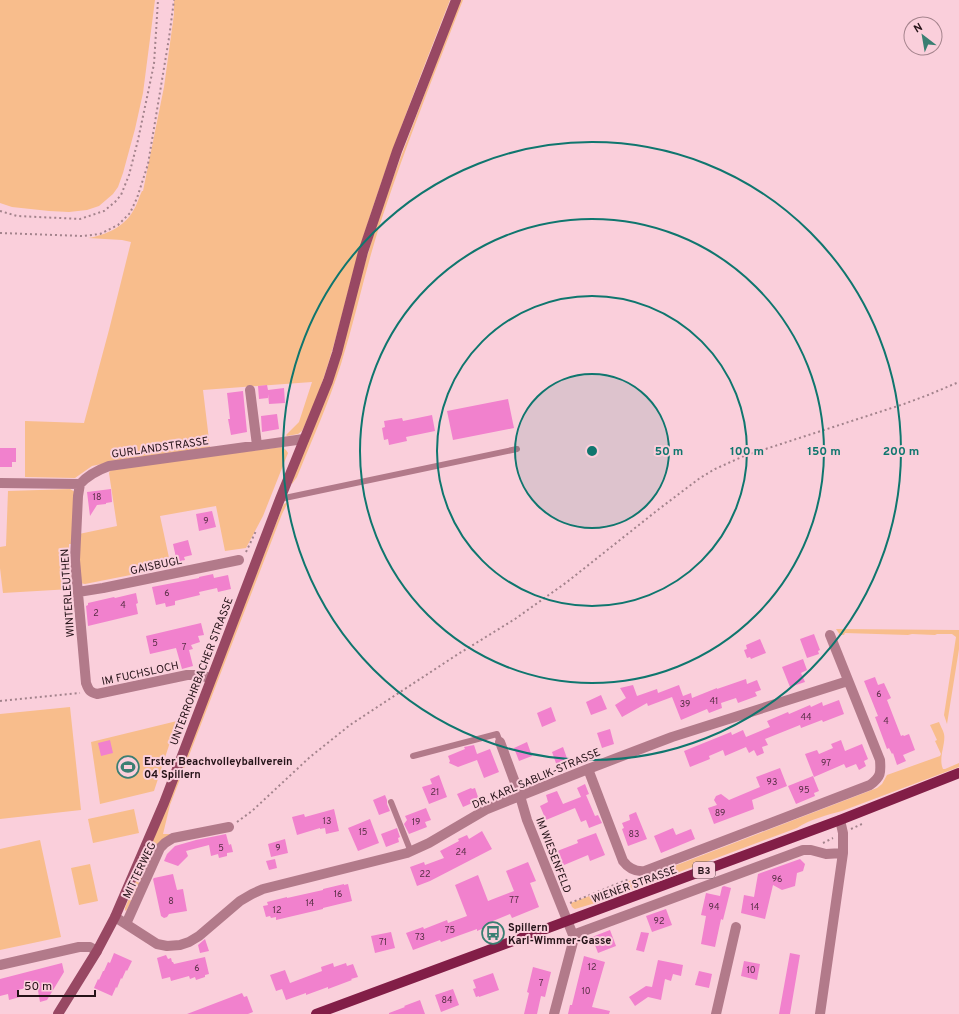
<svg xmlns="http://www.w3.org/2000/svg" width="959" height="1014" font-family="Overpass,sans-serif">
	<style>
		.green { fill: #f8bd8c }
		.building { fill: #f181cd }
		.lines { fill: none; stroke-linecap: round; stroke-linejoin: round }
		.path { stroke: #a3838c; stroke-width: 2; stroke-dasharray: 2 3; stroke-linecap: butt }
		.service { stroke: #b27a8a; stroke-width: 6 }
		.minor { stroke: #b27a8a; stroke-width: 10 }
		.secondary { stroke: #984863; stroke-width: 10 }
		.primary { stroke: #821e47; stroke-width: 10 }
		.ring { fill: none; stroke: #0f766e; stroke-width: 2 }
		.labels { text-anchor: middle; stroke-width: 4; stroke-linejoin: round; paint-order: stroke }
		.number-label { font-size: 9px; fill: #582e45 }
		.shield { fill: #facfdb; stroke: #654b52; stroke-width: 1 }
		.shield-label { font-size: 10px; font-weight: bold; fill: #251318 }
		.street-label { font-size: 11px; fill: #251318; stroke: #facfdb }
		.poi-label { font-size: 11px; font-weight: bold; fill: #251318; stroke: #facfdb; text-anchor: start }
		.centre { fill: #0f766e; stroke: #facfdb; stroke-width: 2 }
		.ring-label { font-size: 12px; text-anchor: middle; font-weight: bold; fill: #0f766e; stroke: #facfdb; stroke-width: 4; stroke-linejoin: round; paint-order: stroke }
	</style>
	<rect width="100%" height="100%" fill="#facfdb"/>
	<path class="green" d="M0,0H155L143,93L135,129L123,173L118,187L113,194L99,206L87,210L69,212L49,211L12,207L0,203Z
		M174,0H450C419,79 388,158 363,238C350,279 342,320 329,361C322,385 313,408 302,431L298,434L287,436L286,435L299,422L312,382L203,390L210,448L106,463L92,466L75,478L25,477V421L84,423L109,330L131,242L122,240L88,238C106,235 124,227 133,211C137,205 139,197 142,191H143L164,87L174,14Z
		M460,0H463C435,72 406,145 382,218C366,266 356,316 341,364C329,402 312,440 297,477L292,484V482L360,279L385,199Z
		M282,447L286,450L288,453L263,516L246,548L225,551L216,506L160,516L171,567L85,584L80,583L79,534L117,526L109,473L111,469Z
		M70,489L75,492L72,544H69V557L71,589L3,593L0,568V547L6,546L8,491Z
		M290,501L287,504L282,514L170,805L163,834H175L163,839L126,911L125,910V908L154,837L282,508L284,504Z
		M836,629L959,630V649L947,724L944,715L956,637L952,634H937L935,635L912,634L908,635L845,633L844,635H840Z
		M70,707L81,810L0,819V714Z
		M177,721L154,791L100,804L91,742Z
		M939,722C940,725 943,730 944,734C946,744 938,758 943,769H945L959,763V767L842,811C827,815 811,819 797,828L602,901L575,909C572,908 571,906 571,903L642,876L643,878L877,788L882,784L887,775L940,756L941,754L935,741L937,740L930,725Z
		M134,809L139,833L93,843L88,819Z
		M40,840L61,937L0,950V849Z
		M90,864L98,901L79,905L71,868Z"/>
	<path class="building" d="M267,385L268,390L284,388L285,403L269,404L268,394V398L259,399L258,386Z
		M243,391L247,432L231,435L228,419H230L227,393Z
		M508,399L514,428L453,440L447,411Z
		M277,414L279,429L262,432L261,416Z
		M432,415L435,431L406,437L407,441L389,445L388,439L384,440L382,428L385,427L384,421L402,418L403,421Z
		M0,448H16V462H12V467H0Z
		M111,489L112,502L106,503V504L97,505L90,516L87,492Z
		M212,511L216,527L199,531L196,514Z
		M188,540L192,555L184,557L185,560L177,562L173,544Z
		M213,574L214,578L228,575L231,589L218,592L217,588L199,592L200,595L175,601V605L166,607L165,603L156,605L152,587L199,578V577Z
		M136,593L138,603L136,604L138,614L88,626L86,606L88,605V603L114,597L115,598Z
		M201,623L204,635L198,636L200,642L191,645L193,649L189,650L193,666L182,669L176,648L150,654L146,636Z
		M814,634L820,650L818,651L819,654L807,658L800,639Z
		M760,639L766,653L751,659L750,657L747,658L744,650L747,649L746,645Z
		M803,659L807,670L801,673L805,682L790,687L782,667Z
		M875,677L878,685L884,683L891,698L887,700L901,736L903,735L904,736L909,734L915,750L903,755L906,761L897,765L893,753L892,754L889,748L887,749L875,717L878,716L864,681Z
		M746,679L747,684L757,680L761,690L755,692L757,696L738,703L736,698L721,703L722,708L709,713L707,709L681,720L672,697L648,706L647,703L622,717L615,705L626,698L620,688L633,685L637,696L657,689L658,693L679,685L683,696L691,693L692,698L717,688V689Z
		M601,695L607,709L591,715L586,702Z
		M839,700L844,714L823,722L822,720L801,728L800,725L765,739L768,745L762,747L764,753L757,756L754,750L749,753L746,747L725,756L723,750L709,756L710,759L690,767L684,751L731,732L732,735L743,730L746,737L770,727L767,721L788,712L789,714L810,705L811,707L822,702L823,706Z
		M551,707L556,721L542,727L537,713Z
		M610,729L614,744L602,748L597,733Z
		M110,740L113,753L101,756L98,743Z
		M841,740L845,751L862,744L868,759L864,761L866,766L859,770L856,764L846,768L844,764L814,777L805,754L817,750L819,754L833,748L831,744Z
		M527,742L532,756L519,761L514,748Z
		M474,745L477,754L490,749L499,772L484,778L477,760L458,767L449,763L450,761L448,756L465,749L464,747Z
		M563,747L568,761L557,766L552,752Z
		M780,768L787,786L752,800L754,809L714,824L708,808L717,805L714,800L716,796L721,794L729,800L760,787L756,777Z
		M439,775L447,797L429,804L422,787L432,784L430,779Z
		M813,776L819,791L814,793L815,796L796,804L788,786Z
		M585,784L589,794L581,797L577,788Z
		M471,788L472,789L475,788L479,800L463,807L457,794Z
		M557,791L563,804L586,795L595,816L598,815L602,823L589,828L586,820L581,822L575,808L546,820L540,806L548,802L546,795Z
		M385,795L387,800V804L390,811L379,815L373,800Z
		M426,808L431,820L425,822L427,827L409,834L404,824L407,820L405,816Z
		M334,809L339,831L326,834L325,828L320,829V828L297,835L292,817L304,814L305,817Z
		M636,812L647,839L628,846L622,829L624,828L622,823L630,820L629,815Z
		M370,819L379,843L358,851L348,828Z
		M397,828L400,837L398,838L399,842L386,847L381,834Z
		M673,828L676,835L691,829L695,839L661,853L654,836Z
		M482,831L492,849L430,881L417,886L410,867L424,862L425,865L444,858L440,851L459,841L458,839L467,835L469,839Z
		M596,833L605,855L590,861L588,855L557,868L552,853L578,843L577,840Z
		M226,834L229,845L231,844L233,852L227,853V856L219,858L218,854L211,856L209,845L186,851L188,856L178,866L164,861L167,854L175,846L196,840Z
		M285,839L288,853L271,857L268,844Z
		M275,859L277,868L269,870L266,861Z
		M800,859L805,864L803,871L797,873L795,886L782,890L773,885L765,919L741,913L744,895L754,897L758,874Z
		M528,862L536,881L530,883L539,907L512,918L510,914L493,921L494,924L477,931V929L441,942L440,940L413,950L406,933L423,927L424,929L447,920L448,923L467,916L455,885L478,875L488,901L514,891L506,871Z
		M173,874L177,890L183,889L187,911L169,914L167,917L164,918L161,916L153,879L154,878Z
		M344,884V885L348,884L352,901L323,908V909L276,920V917L271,918L270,916L266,917L263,906L268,905L267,902L287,897V898L323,890V889Z
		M724,886L731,888L723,920L721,919L715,947L701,944L706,916L701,915L706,893L720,896L722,887Z
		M666,909L672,925L652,932L646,916Z
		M610,930L616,946L598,953L592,937Z
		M391,932L395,948L375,953L371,936Z
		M641,932L649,933L644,952L636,950Z
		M205,939L209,951L200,953L198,945Z
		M114,953L132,961L127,971L126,970L122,979L121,978L117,988L116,987L112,996L94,988L98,979L99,980L103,971H104L108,962L110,963Z
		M790,953L800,955L790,1014H779Z
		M166,955L168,959L171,958L172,962H173L174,964L205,957L209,974L205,975V977L196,980L195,977L190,979L189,976L171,981L170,977L162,979L157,958Z
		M584,956L605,962L592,1007L610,1011L609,1014H568L570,1005H572Z
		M658,960L683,965L681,976L673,974L671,981L665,979L661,1000L648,997L635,1006L629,997L646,986L652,987Z
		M744,961L760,964L757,980L741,976Z
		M62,963L64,972L47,1000L40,1002L37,985L18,990L20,997L9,1000L8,994L0,996V979Z
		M333,963L334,967L346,963L347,966L353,964L358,977L351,979L352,980L328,989V987L306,995V993L286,1000L282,989L276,991L270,975L285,970L290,983L322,971L321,967Z
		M533,967L551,972L545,997L541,996L537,1014H524L529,993L527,992Z
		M699,971L712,974L709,988L695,985Z
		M493,973L499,990L479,997V996L476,997L473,989L476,988L473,980Z
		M453,989L459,1005L441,1012L435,995Z
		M242,993L244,997L247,996L253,1012L248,1014H187Z
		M420,1000L425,1014H389V1013L405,1007L404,1006Z"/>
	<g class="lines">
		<path class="path" d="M0,211L17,216L80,219L104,211L115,202L121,195L129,175L138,140L154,64L158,0
			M0,233L83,236L100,234L118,225L130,213L137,198L148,164L169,38L174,0
			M246,552L256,531
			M0,701L80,693
			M237,822L252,811L310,757L350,725L455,656L515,619L567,582L659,509L700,478L715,469L744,456L904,404L928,395L959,382
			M851,829L864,823
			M823,843L833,838
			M570,903L629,879"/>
		<path class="service" d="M280,499L517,449
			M413,756L497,734L500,742
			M391,802L411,852"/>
		<path class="minor" d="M250,390L257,445
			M0,483L80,484C88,475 98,470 109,466L304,439
			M80,484L78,496L75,560L86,683C89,691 90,692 97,694L187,675H197L211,678
			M78,592L103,588L239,560
			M500,742L520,796L527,820L573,935V942L554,1014
			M588,769L623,861C629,869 636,872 645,871L870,785C881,777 881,773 880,760L830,635
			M115,917L157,944L167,946L180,945L189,942L199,936L240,901L252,894L263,889L407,853L429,843L487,809L588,769L672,737L848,681
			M126,924L160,848L165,843L173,838L229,827
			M573,935L803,850H811L826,854L843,853
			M0,965L79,947H90L97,951
			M716,1014L736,927
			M820,1014L843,853V833L840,820"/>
		<path class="secondary" d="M58,1014L97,951L115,917L164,803L280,499L328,381L337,353L363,252L397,151L456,0"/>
		<path class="primary" d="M316,1014L840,820L959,773"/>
	</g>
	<circle cx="592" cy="451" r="77" fill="#0f766e" fill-opacity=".12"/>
	<g class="ring">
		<circle cx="592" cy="451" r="77"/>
		<circle cx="592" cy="451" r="155"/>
		<circle cx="592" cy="451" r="232"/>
		<circle cx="592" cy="451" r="309"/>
	</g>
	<defs>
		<g id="stadium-ring" transform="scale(1.15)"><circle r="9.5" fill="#facfdb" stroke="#3a7e72" stroke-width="1.5"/><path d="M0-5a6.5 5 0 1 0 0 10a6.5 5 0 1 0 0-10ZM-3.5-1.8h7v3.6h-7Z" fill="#3a7e72"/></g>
		<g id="bus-ring" transform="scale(1.15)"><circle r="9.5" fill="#facfdb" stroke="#3a7e72" stroke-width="1.5"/><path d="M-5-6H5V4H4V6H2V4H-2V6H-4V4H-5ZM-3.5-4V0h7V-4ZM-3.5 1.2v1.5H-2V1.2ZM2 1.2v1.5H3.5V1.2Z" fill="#3a7e72"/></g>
	</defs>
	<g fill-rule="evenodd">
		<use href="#stadium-ring" x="128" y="767"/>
		<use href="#bus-ring" x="493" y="933"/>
	</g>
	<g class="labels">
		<g class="number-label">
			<text x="97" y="500">18</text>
			<text x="206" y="524">9</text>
			<text x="167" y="596">6</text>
			<text x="123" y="608">4</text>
			<text x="96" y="616">2</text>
			<text x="155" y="646">5</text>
			<text x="184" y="650">7</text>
			<text x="879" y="697">6</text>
			<text x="714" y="704">41</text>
			<text x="685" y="707">39</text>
			<text x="806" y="720">44</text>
			<text x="886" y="724">4</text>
			<text x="826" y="766">97</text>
			<text x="772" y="785">93</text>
			<text x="804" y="793">95</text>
			<text x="435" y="795">21</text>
			<text x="720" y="816">89</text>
			<text x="327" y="824">13</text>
			<text x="416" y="825">19</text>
			<text x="363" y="835">15</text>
			<text x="634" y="837">83</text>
			<text x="221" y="851">5</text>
			<text x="278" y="851">9</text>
			<text x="461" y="855">24</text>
			<text x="425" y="877">22</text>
			<text x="777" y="882">96</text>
			<text x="338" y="897">16</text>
			<text x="514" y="903">77</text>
			<text x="171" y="904">8</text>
			<text x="310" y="906">14</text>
			<text x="714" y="910">94</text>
			<text x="755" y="910">14</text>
			<text x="277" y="913">12</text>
			<text x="659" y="924">92</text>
			<text x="450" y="933">75</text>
			<text x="420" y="940">73</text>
			<text x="383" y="945">71</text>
			<text x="592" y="970">12</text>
			<text x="197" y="971">6</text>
			<text x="751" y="973">10</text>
			<text x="541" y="986">7</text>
			<text x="586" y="994">10</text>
			<text x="447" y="1003">84</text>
		</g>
		<rect class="shield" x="693" y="862" width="22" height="16" rx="3"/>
		<g class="shield-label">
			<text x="704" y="874">B3</text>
		</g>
		<g class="street-label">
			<text transform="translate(160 447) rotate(-8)" y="4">GURLANDSTRASSE</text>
			<text transform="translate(156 565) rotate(-12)" y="4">GAISBUGL</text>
			<text transform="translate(67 593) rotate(-94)" y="4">WINTERLEUTHEN</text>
			<text transform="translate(201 671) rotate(-69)" y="4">UNTERROHRBACHER STRASSE</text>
			<text transform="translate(140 673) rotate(-12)" y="4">IM FUCHSLOCH</text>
			<text transform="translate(536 778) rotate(-23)" y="4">DR. KARL SABLIK-STRASSE</text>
			<text transform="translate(554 855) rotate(69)" y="4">IM WIESENFELD</text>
			<text transform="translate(139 870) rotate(-64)" y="4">MITTERWEG</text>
			<text transform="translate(634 884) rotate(-20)" y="4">WIENER STRASSE</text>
		</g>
		<g class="poi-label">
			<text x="144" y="765">Erster Beachvolleyballverein<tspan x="144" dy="13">04 Spillern</tspan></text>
			<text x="508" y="931">Spillern<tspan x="508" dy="13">Karl-Wimmer-Gasse</tspan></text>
		</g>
	</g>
	<circle cx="592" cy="451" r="6" class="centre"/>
	<g class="ring-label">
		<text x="669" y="455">50 m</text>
		<text x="747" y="455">100 m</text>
		<text x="824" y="455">150 m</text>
		<text x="901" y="455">200 m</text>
	</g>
	<g transform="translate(923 36) rotate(329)"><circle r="19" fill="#facfdb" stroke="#a5848d"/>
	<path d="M0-3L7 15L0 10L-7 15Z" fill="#3a7e72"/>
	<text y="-6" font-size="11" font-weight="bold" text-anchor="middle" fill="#251318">N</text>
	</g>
	<path d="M18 990v6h77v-6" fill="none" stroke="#251318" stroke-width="2"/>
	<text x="24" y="990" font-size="12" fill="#251318" stroke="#facfdb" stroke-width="3" paint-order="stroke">50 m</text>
</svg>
